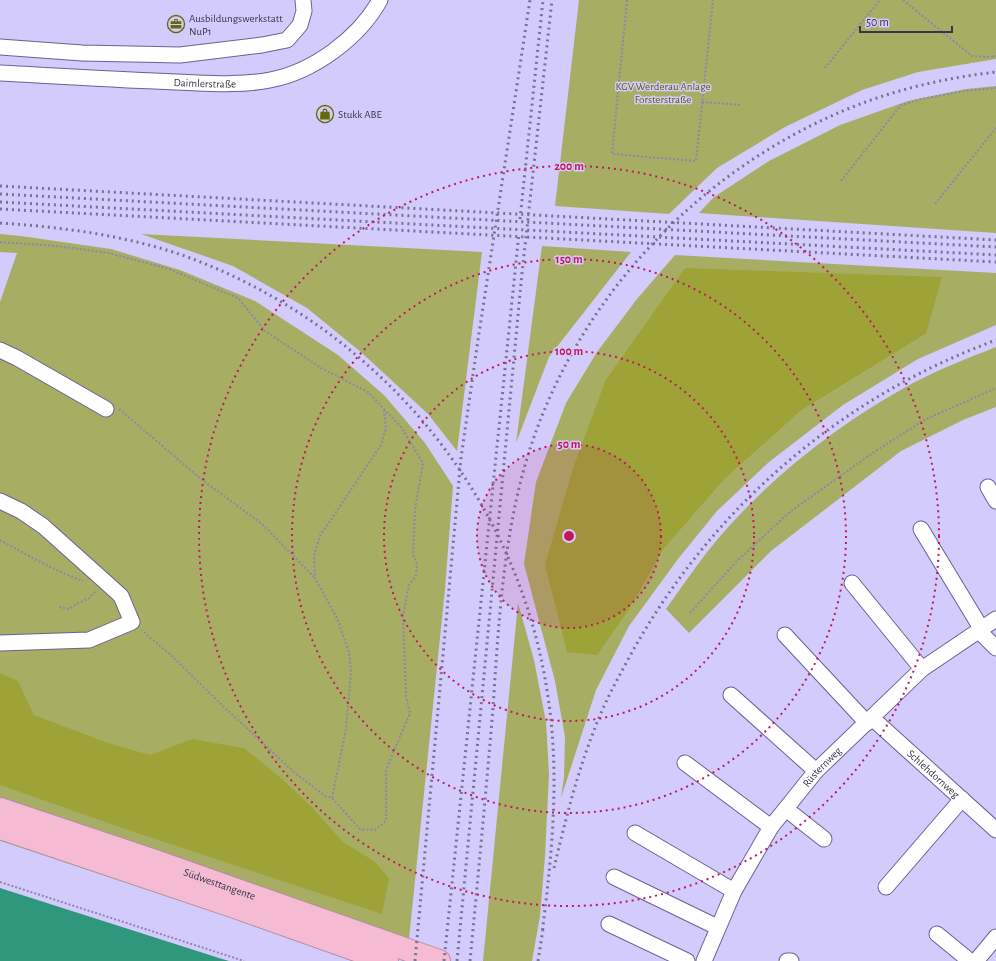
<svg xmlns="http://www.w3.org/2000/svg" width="996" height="961" font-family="'Alegreya Sans',sans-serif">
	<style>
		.green { fill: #a8ad64; fill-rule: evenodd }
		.forest { fill: #9ea338 }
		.water { fill: #2e977c }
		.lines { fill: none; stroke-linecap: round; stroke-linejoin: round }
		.minor-casing { stroke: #6b6096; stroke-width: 17 }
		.highway-casing { stroke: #b28ca3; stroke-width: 24 }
		.path { stroke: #8d87ac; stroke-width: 2; stroke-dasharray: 2 2; stroke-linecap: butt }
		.minor { stroke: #fff; stroke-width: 15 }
		.highway { stroke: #f4bbd3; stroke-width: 22 }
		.rail { stroke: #777293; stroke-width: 3; stroke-dasharray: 2 4; stroke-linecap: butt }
		.ring { fill: none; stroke: #c2185b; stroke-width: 2; stroke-dasharray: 2 4 }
		.labels { text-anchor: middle; stroke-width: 3; stroke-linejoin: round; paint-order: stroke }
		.poi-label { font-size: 11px; fill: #38344b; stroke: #d3cbfb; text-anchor: start }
		.street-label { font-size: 11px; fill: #38344b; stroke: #d3cbfb }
		.park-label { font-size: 11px; fill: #585b0b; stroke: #d3cbfb }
		.centre { fill: #c2185b; stroke: #d3cbfb; stroke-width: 2 }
		.ring-label { font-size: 12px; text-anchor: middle; font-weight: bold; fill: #c2185b; stroke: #d3cbfb; stroke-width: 3; stroke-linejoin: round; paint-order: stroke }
	</style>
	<rect width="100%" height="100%" fill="#d3cbfb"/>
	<path class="green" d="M579,0H996V59L918,72L862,90L785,127L717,168L669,214L555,206Z
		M996,86V233L699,213L714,197L769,161L840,125L908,101L966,89Z
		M0,234L21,236L111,249L180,270L255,301L338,355L384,395L425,443L453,486L445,589L409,939L0,801V302L17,253L0,252Z
		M141,234L482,252L457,451L428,414L362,353L307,308L233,266Z
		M542,246L631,252L549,357L516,443Z
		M675,255L996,273V325L918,359L843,405L769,462L717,511L678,559L629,626L596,690L561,798L564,777L565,737L555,681L524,564L536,482L566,403L597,352L637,299ZM685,269L926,334L801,411L725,479L664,549L630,608L606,379Z
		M996,347V407L963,420L901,451L771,551L689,633L666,609C686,581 706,551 730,525C782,468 845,420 913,383C940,369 968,358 996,347Z
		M518,603L534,660L546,722L549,774L545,856L540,916L532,961H483Z"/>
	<path class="forest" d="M685,268L942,277L926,334L801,411L725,479L664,549L630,608L597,655L567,652L545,565L573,468L606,379Z
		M0,673L18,681L34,715L108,743L150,755L192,739L244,748L281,778L312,807L343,842L374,861L389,878L382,914L128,830L0,785Z"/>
	<path class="water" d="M0,888L219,958L229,961H0Z"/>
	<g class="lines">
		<g class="minor-casing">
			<g id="minor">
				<path d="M0,47L82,53L180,55L262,45L287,40L300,25L304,11L303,0"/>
				<path id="s1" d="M0,73C59,76 117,80 176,82C207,83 239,86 270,80C313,72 359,38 380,0"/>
				<path d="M0,350L17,358L106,409"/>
				<path d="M988,487L996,501"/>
				<path d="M0,501L21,511L43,526L110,586L121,596L132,622L89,640L0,643"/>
				<path d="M921,529L981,628"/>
				<path d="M852,583L922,669"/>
				<path d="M978,630L996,648"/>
				<path d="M785,635L867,723"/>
				<path d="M731,695L816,771"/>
				<path id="s2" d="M872,718L996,830"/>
				<path d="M685,763L771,827"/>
				<path d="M786,809L824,839"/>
				<path d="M635,833L734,891"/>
				<path d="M614,877L717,927"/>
				<path d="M886,887L962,799"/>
				<path d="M609,924L687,961"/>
				<path d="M937,934L970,961"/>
				<path id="s3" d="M704,961L734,891L771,827L816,771L922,669L996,619"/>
				<path d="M787,961H791"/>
				<path d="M976,961L996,937"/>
			</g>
		</g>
		<g class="highway-casing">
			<g id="highway">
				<path id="s4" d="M0,809L155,861L439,961"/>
				<path d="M0,828L232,906L387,961"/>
			</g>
		</g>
		<path class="path" d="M627,0L612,154L696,161L713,0
			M903,0L972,56L987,57L996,56
			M825,68L880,0
			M702,102L742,105
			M841,181L901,105L921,99L965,91L996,88
			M935,204L996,128
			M0,242L57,246L109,253L169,269L238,298L265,331L321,368L368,392L401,427L423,463L415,510L413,554L417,564L416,576L409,585L403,616L406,696L410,713L386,770V821L375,830L360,829L332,798L325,796L296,774L222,705L173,657L141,630
			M119,409L201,479L262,524L315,578
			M0,540C27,555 53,570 83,581
			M59,607L69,609L78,603L90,598L92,594L96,592
			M690,613L737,561L791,511L874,452L924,420L996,388
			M332,798L346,729L351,672L349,652L337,618L315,578L314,556L320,536L381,445L386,428L384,410
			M0,882L244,961"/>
		<use href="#minor" class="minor"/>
		<use href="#highway" class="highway"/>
		<path class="rail" d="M0,186L996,240
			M0,194L996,247
			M0,202L996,255
			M0,209L996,262
			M520,219L543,0
			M0,223C62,227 123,235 182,255C375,324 519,494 548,697C560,776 552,855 542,934
			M554,868C565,822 576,777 593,733C603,705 617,680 631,654C712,508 839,398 996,340
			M415,961L461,458L478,340L530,0
			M444,961L519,233
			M457,961L522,273L552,0
			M470,961C478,877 486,792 493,708C498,633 502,557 520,484C561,317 687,176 845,110C893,90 944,78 996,72
			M538,961L543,929"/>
	</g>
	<circle cx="569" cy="536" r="92" fill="#c2185b" fill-opacity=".12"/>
	<g class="ring">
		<circle cx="569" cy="536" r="92"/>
		<circle cx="569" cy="536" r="185"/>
		<circle cx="569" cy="536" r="277"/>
		<circle cx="569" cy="536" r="370"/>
	</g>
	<defs>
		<g id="office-ring" transform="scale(0.9)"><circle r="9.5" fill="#d3cbfb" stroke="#666908" stroke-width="1.5"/><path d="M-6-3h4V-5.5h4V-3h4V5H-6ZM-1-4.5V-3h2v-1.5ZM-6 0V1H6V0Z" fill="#666908"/></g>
		<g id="shop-ring" transform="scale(0.9)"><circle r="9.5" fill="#d3cbfb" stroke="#666908" stroke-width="1.5"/><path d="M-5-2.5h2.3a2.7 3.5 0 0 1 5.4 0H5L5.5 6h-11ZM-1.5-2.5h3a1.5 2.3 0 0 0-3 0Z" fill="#666908"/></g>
	</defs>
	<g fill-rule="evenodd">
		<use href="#office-ring" x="176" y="24"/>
		<use href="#shop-ring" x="325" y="114"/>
	</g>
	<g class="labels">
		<g class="poi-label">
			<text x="189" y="22">Ausbildungswerkstatt<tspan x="189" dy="13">NuP1</tspan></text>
			<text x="338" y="118">Stukk ABE</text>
		</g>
		<g class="street-label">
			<text dy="4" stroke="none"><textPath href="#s1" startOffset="205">Daimlerstraße</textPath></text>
			<text dy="4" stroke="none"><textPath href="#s3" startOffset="229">Rüsternweg</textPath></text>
			<text dy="4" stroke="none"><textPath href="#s2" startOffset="83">Schlehdornweg</textPath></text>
			<text dy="4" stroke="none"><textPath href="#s4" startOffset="232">Südwesttangente</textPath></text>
		</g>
		<g class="park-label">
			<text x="663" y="90">KGV Werderau Anlage<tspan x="663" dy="13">Forsterstraße</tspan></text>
		</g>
	</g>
	<circle cx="569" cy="536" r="6" class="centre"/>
	<g class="ring-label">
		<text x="569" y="170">200 m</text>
		<text x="569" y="263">150 m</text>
		<text x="569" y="355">100 m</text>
		<text x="569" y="448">50 m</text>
	</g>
	<path d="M860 26v6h92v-6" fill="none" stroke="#38344b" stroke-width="2"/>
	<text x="866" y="26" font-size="12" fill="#38344b" stroke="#d3cbfb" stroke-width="3" paint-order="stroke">50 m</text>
</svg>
